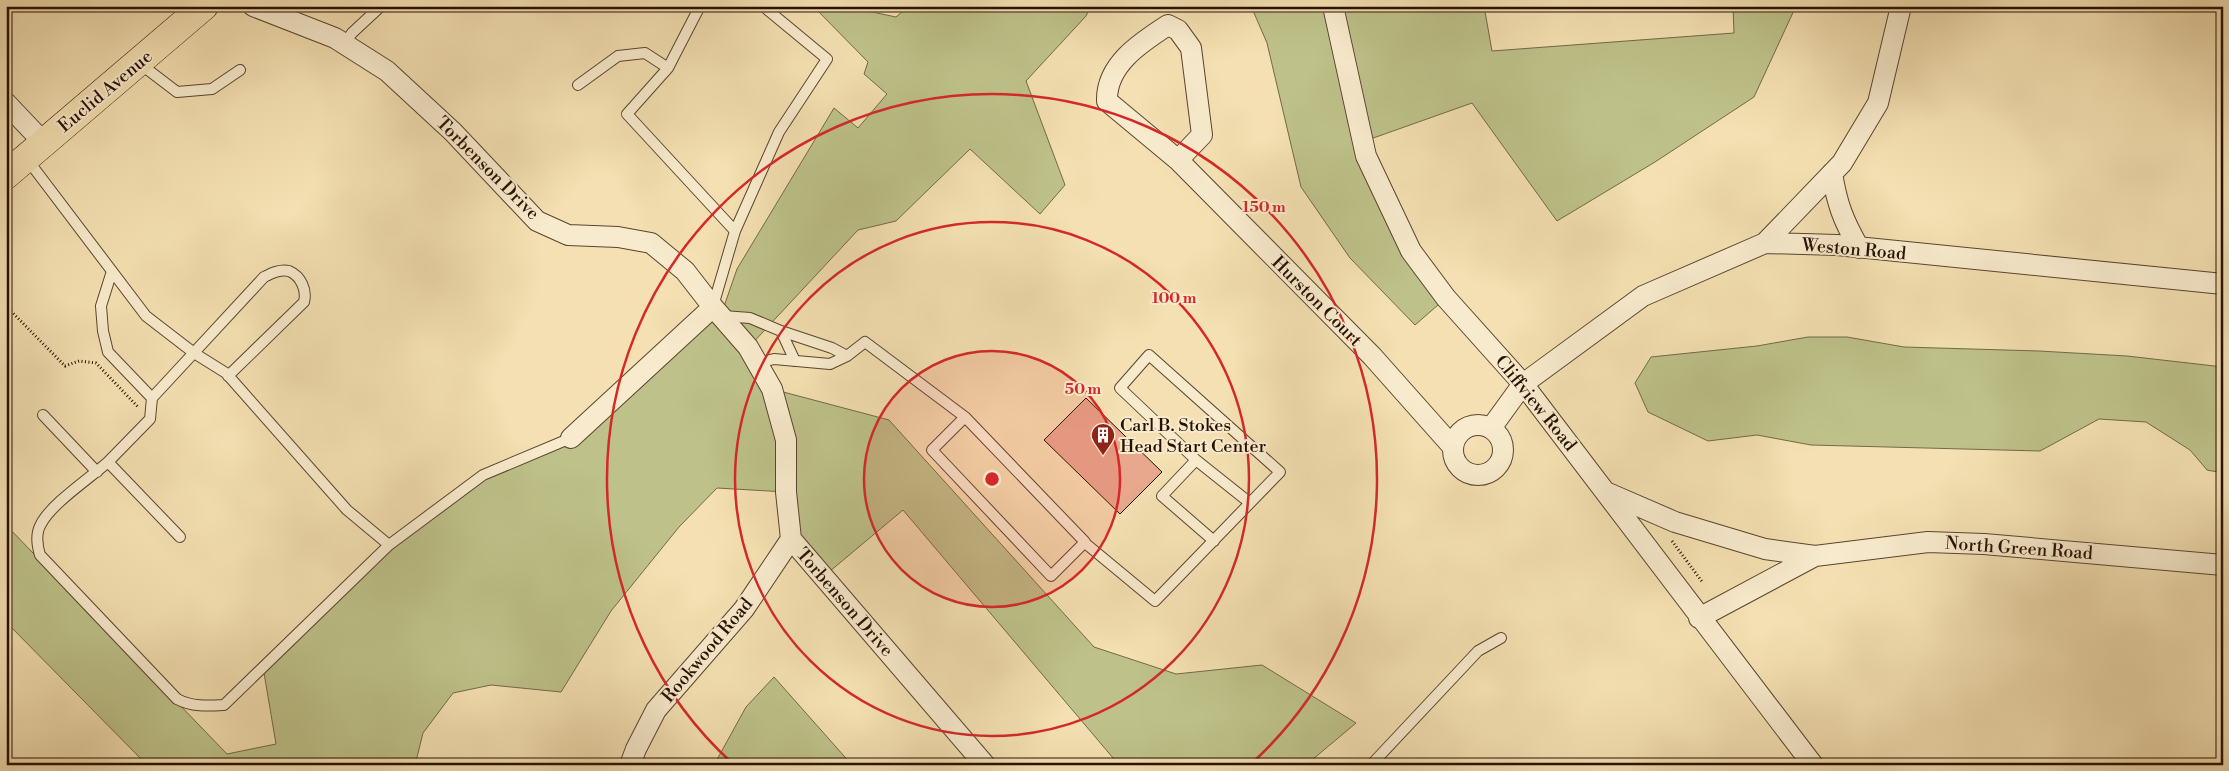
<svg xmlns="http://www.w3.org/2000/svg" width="2229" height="771" font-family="'Libre Bodoni',serif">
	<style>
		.green { fill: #bec28a; stroke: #736946 }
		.building { fill: #e7a88d; stroke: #281002 }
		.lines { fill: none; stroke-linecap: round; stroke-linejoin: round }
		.service-casing { stroke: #5b442e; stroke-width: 12 }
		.minor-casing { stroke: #5b442e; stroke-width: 22 }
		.primary-casing { stroke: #281002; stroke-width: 29 }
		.path { stroke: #281002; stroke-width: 3; stroke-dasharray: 1 2.5; stroke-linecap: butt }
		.service { stroke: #f8ebcd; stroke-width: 10 }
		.minor { stroke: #f8ebcd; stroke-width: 20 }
		.primary { stroke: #f4e0b2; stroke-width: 28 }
		.ring { fill: none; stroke: #d62828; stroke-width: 2.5 }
		.labels { text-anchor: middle; stroke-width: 4; stroke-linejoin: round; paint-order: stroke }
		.street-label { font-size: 18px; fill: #281002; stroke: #f8ebcd }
		.poi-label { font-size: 18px; fill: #281002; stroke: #f8ebcd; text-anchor: start }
		.centre { fill: #d62828; stroke: #f8ebcd; stroke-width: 2.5 }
		.ring-label { font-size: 15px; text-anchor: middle; font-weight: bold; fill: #d62828; stroke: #f8ebcd; stroke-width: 4; stroke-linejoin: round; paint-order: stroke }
	</style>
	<rect width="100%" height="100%" fill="#f4e0b2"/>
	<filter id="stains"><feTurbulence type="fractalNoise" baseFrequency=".004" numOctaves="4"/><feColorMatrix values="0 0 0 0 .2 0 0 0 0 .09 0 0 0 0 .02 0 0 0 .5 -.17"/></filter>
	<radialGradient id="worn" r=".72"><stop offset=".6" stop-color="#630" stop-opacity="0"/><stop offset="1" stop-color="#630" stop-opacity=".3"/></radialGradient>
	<path class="green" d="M813,6H844L896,17L909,6H1091L1086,16L1026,81L1065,185L1040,214L970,149L896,221L858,230L749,347L772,389L889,420L1094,647L1176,674L1262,665L1356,723L1306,765H1119L903,510L823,577L791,539L786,492L717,488L679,527L611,611L561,692L491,685L453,693L423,733L415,765H147L6,622V525L227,754L276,744L263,667L389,545L483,475L571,438L713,307L721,315L737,269L834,108L858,128L887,94L864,74L868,62Z
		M1251,6H1484L1492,51L1734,33L1733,6H1796L1754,97L1655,162L1557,221L1472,103L1362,142L1446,298L1415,325L1350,258L1301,187L1267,43Z
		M1808,337H1847L1904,347L2039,351L2127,356L2223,367V473L2207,470L2190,450L2146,422L2099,419L2040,451L1811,445L1757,435L1708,441L1648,412L1635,383L1651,357L1757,346Z
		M774,677L852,765H714L746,707Z"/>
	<path class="building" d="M1086,398L1162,472L1120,514L1044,440Z"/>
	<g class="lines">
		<g class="service-casing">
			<path id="service" d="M700,6L668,68L627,114L735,231
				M344,44L352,33L381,6
				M139,63L177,92L212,89L240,70
				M578,85L618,56L645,53L668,68
				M27,159L146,316L194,353L226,373L347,510L389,545
				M112,271L101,306L103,331L108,352L152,398L264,277C272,273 280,269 289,271C301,276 307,290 304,302L228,376
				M713,306L735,231L779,132L827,59L763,6
				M723,316L750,318L781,331L832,348L847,356
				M781,331L795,361
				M758,363L774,359L830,364L847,356L865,342L965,417L1085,542L1051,576L932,450L965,417
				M152,398L150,419L108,462L180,537
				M43,415L97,472
				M1196,460L1250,503
				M108,462C90,478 51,504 41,524C35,534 37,545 40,555L177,699C192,707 207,706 224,705L389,545L483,475L571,438
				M1085,543L1155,601L1280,472L1149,355L1120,388L1196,460L1162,496L1214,541
				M1371,765L1478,651L1501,638"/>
		</g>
		<g class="minor-casing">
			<path id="minor" d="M253,6L335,38L387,71L453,132L537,221L568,235L618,237L651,243L685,271L713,307L748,347L772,389L786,440V492L791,539L985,765
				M1333,6L1366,156L1411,251L1446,298L1523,384L1813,765
				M6,103L44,143
				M1178,160L1202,135L1191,48L1178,30L1168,25C1140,43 1106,65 1107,101L1178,160L1372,356L1452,446
				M1832,173C1837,204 1843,220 1859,248
				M1765,243L1842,163L1878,103L1901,6
				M1453 450a25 25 0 1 1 50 0a25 25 0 1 1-50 0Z
				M1491,428L1523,384L1643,296L1765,243L1837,245L2223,284
				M571,438L713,307
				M1608,493L1675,522L1765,549L1815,556L1928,542L1984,544L2223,565
				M1699,618L1815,556
				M630,765L636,749L656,710L744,609L791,539"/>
		</g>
		<g class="primary-casing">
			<path id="primary" d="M6,175L204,6"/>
		</g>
		<path class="path" d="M6,306L65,366L79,361L96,363L138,407
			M1672,541L1703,583"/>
		<use href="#service" class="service"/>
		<use href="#minor" class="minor"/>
		<use href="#primary" class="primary"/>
	</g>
	<circle cx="992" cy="479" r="128" fill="#d62828" fill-opacity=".12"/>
	<g class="ring">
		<circle cx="992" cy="479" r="128"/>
		<circle cx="992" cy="479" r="257"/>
		<path d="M732 763A385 385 0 1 1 1252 763"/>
	</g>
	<defs>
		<g id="building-pin" transform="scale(1.25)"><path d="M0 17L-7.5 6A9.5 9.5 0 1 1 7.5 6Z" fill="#8f2418" stroke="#f8ebcd"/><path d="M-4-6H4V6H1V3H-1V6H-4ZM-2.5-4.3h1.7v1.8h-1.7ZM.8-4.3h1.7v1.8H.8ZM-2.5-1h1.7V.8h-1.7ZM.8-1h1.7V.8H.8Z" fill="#fff"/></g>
	</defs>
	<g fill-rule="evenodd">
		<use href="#building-pin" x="1103" y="435"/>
	</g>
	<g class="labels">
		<g class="street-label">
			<text transform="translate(105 91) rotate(-40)" y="6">Euclid Avenue</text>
			<text transform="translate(488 168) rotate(45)" y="6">Torbenson Drive</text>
			<text transform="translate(1854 249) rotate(5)" y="6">Weston Road</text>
			<text transform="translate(1317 301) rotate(45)" y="6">Hurston Court</text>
			<text transform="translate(1536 403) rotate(51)" y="6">Cliffview Road</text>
			<text transform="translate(2019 548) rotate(4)" y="6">North Green Road</text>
			<text transform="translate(845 602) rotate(49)" y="6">Torbenson Drive</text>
			<text transform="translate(707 650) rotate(-50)" y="6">Rookwood Road</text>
		</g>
		<g class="poi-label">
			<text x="1120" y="431">Carl B. Stokes<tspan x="1120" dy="21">Head Start Center</tspan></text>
		</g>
	</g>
	<circle cx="992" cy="479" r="8" class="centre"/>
	<g class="ring-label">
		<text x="1264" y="212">150 m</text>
		<text x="1174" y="303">100 m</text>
		<text x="1083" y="394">50 m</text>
	</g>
	<rect width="2229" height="771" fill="none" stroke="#f4e0b2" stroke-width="25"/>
	<rect x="8" y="8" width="2214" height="756" fill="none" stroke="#281002" stroke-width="2.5"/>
	<rect x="12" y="12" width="2204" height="746" fill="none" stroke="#281002"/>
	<rect width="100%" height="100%" filter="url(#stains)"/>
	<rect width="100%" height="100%" fill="url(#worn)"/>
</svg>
